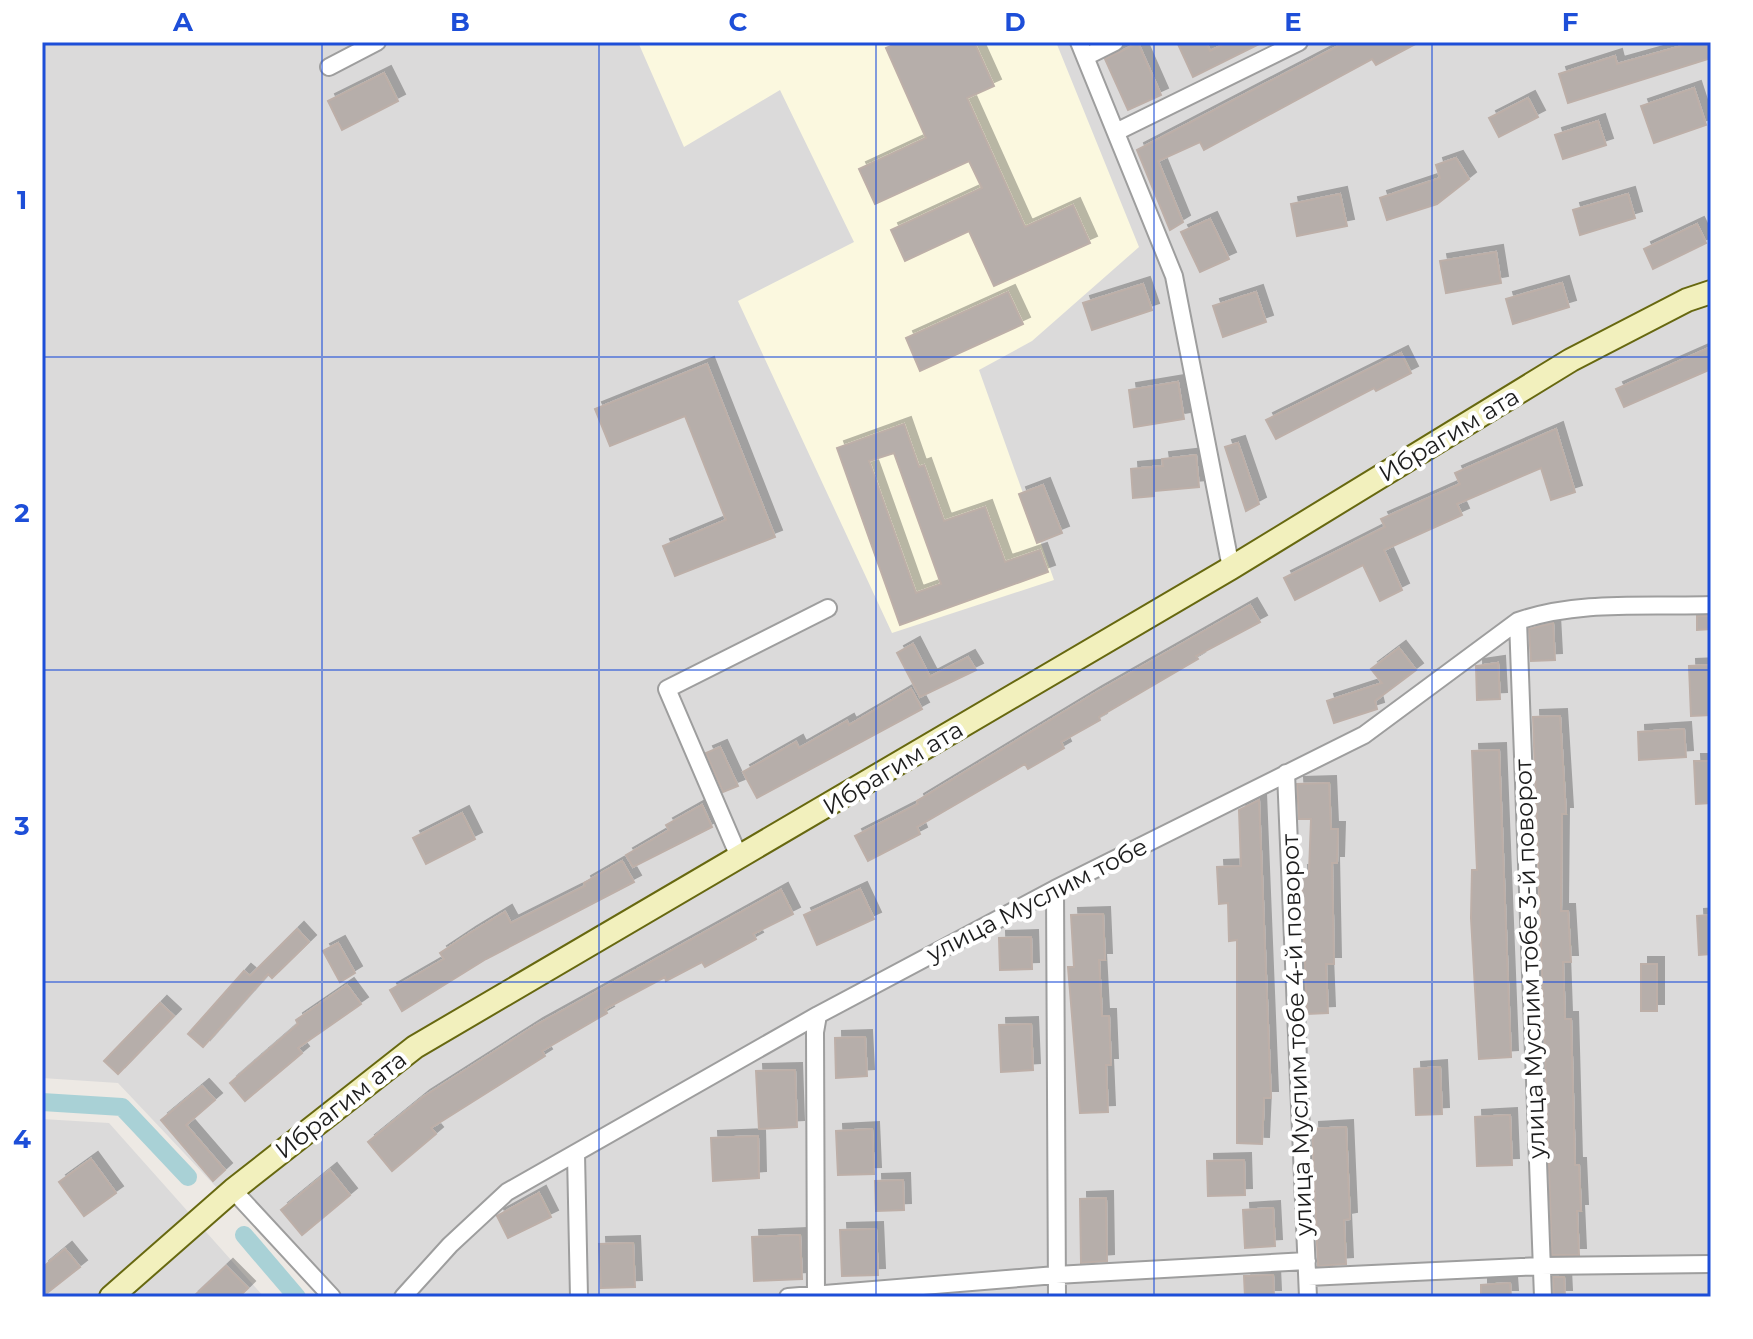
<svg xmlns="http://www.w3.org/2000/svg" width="1753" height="1339" font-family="Montserrat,sans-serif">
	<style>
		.residential { fill: #dbdada }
		.education { fill: #fbf8df }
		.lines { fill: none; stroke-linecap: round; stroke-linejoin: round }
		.canal { stroke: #a9d1d6; stroke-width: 18 }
		.building { fill: #b6aeaa; stroke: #bdafa8; stroke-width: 2; fill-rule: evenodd; filter: url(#shadow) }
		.street-casing { stroke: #9e9e9e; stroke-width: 20 }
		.secondary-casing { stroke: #676810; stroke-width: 26 }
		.street { stroke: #fff; stroke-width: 16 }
		.secondary { stroke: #f2f0bd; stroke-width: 22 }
		.grid { fill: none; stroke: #1d4ed8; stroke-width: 2; stroke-opacity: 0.55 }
		.labels { text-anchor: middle; stroke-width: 8; stroke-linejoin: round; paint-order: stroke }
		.street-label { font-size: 24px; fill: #1d1d1d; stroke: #fff }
		.neatline { fill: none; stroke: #1d4ed8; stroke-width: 3 }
		.grid-label { font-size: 26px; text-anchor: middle; font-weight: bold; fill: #1d4ed8 }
	</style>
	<defs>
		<filter id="shadow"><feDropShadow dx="7" dy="-7" stdDeviation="0" flood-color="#0004"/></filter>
	</defs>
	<rect width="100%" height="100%" fill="#ede9e4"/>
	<path class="residential" d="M42,42H1711V1297H320L118,1083L42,1078Z
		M42,1119L109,1123L264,1297H42Z"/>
	<path class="education" d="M638,42H1056L1139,247L1032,341L979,370L1054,580L892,633L738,301L854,242L780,90L684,147Z"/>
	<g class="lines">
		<path class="canal" d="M42,1102L122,1107L188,1177
			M244,1235L297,1297"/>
	</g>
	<path class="building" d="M900,42H974L994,86L967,98L1025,227L1073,205L1090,243L994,286L969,231L905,261L891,230L982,188L969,161L875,204L859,169L926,138L886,48Z
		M1177,42H1206L1210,51L1229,42H1263L1193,77Z
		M1346,42H1419L1376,65L1372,59L1204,150L1200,142L1158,161L1183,222L1170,230L1137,150Z
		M1696,42H1711V58L1568,103L1559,74L1615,56L1617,64Z
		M1138,43L1161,95L1128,110L1105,59Z
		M384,73L398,101L342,130L328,101Z
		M1694,88L1706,125L1654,143L1641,106Z
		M1528,98L1538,117L1499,137L1489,118Z
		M1598,121L1606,145L1563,159L1555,135Z
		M1456,158L1469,179L1437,204L1387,220L1380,198L1440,178L1436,165Z
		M1340,194L1347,226L1297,236L1291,204Z
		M1628,194L1635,218L1580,235L1573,210Z
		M1210,219L1229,259L1200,272L1181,232Z
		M1697,224L1706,243L1653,269L1644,249Z
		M1496,252L1501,283L1446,293L1440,261Z
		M1562,283L1569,307L1513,324L1506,299Z
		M1143,284L1152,310L1092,330L1083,303Z
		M1008,292L1023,324L920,371L906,338Z
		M1256,292L1266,322L1223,337L1213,306Z
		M1711,347V369L1624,407L1616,389Z
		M1401,353L1411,373L1376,391L1374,388L1276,439L1266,420Z
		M707,364L775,537L675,576L663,546L726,520L685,416L610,446L595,409Z
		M1178,382L1184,419L1134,427L1129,390Z
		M904,424L919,467L924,465L944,521L985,507L1005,562L1040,550L1048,572L900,625L837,448ZM894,453L941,584L916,593L869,461Z
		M1556,429L1575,492L1551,500L1541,468L1457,504L1462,515L1384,550L1402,590L1380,601L1363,565L1295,600L1284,578L1385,527L1381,519L1460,484L1455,473Z
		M1238,443L1259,504L1246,511L1225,447Z
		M1196,455L1199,487L1154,491V496L1133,498L1131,469L1163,466L1162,459Z
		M1043,485L1062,533L1037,543L1019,494Z
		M1250,605L1260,622L1196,656L1198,659L1099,717L1100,720L1061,742L1064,748L1028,769L1025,764L917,827L920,834L868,861L855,836L918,804L917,801L1095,693Z
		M1697,616H1711V629L1697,630Z
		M1553,623L1555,660L1531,661L1529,629Z
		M913,644L930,677L968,657L976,670L920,697L897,653Z
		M1399,648L1416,670L1375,701L1377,709L1334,723L1327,701L1382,683L1371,669Z
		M1498,663L1500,699L1477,700L1476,666Z
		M1711,665V715L1691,716L1689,666Z
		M911,689L922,709L757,798L743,772L796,742L799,748L847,721L849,725Z
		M1560,716L1566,814H1562L1561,911H1568L1571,962H1563L1565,1019H1571L1575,1165H1579L1581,1211H1577L1579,1255H1552L1533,717Z
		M1684,729L1686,757L1639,760L1638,732Z
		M720,747L738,786L723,792L706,753Z
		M1499,750L1511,1057L1479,1059L1471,918L1472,870H1477L1472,751Z
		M1694,761H1711V803L1696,804Z
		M1329,783L1331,829H1338L1337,863H1332L1334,964H1326L1328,1013L1307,1014L1301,872H1309L1311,819H1299L1297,784Z
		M1259,800L1271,1098H1264L1262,1144L1237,1143V940L1229,941L1228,903L1219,904L1217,867L1241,866L1239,810Z
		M702,805L712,827L633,867L626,855L669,830L666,825Z
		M462,813L475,839L426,864L413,838Z
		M622,861L634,882L486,959L402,1011L390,990L444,959L440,953L470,933L505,912L511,923L585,886L584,883Z
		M860,889L874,919L817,945L804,915Z
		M781,890L793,914L753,934L756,939L705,967L702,962L666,981L665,977L605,1009L607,1013L542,1051L545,1056L431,1128L436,1134L392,1171L368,1142L423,1097L536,1025Z
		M1103,914L1105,960H1099L1102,1016H1109L1111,1065H1106L1108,1112L1080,1113L1068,967H1074L1071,915Z
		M1711,915V954L1699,955L1697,916Z
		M297,929L309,942L272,978L268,974L203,1047L188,1034L244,971L250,976Z
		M1031,937L1032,969L1000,970L999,938Z
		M338,943L355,973L340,982L323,951Z
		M1641,964H1657V1011H1641Z
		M347,985L361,1004L298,1048L302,1053L245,1101L230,1083L298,1024L296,1020Z
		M160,1003L174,1016L118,1074L104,1061Z
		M1031,1024L1033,1070L1001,1072L999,1025Z
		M865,1037L867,1076L836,1078L835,1038Z
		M1440,1067L1442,1114L1416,1115L1414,1069Z
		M795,1070L797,1127L759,1129L756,1071Z
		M202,1086L215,1100L186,1125L225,1170L213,1181L161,1120Z
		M1510,1115L1512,1165L1477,1166L1475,1117Z
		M1346,1127L1350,1219L1344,1220L1346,1264L1318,1266L1312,1129Z
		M872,1129L874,1174L838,1175L836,1131Z
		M758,1136L759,1178L713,1181L711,1138Z
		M91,1159L116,1193L84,1216L59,1182Z
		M1244,1160L1245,1195L1208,1196L1207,1161Z
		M330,1170L350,1195L302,1235L281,1210Z
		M903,1180L904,1210L876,1211L875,1181Z
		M539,1193L551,1217L508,1238L497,1216Z
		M1106,1198L1107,1261L1081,1263L1080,1199Z
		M1273,1208L1275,1246L1245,1248L1243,1210Z
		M876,1229L878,1275L842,1276L840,1230Z
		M800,1235L802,1279L754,1281L752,1237Z
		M633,1243L635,1287L601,1288L599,1244Z
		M65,1249L80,1267L42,1297V1268Z
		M226,1266L248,1288L239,1297H193Z
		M1273,1275L1274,1297H1245L1244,1276Z
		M1553,1277H1564L1565,1297H1554Z
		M1510,1283L1511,1297H1481V1285Z"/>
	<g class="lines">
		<g class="street-casing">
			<path id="street" d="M1079,42L1174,276L1231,568
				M1085,57L1115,42
				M329,67L377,42
				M1116,132L1299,42
				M1518,621L1543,1297
				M1286,773L1308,1297
				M740,859L667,689L828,608
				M1055,889L1057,1297
				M576,1154L579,1297
				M233,1190L332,1297
				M1308,1277L1542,1266L1711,1264
				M403,1297L450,1245L507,1192L818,1015L1055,889L1364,735L1518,621C1578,600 1648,607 1711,605
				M788,1297L1056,1275L1307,1261
				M816,1297L815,1032L818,1015"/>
		</g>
		<g class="secondary-casing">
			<path id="secondary" d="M111,1297L233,1190L415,1047L1231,568L1571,360L1687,300L1711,292"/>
		</g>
		<use href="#street" class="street"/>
		<use href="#secondary" class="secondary"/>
	</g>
	<path class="grid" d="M322,42V1297M599,42V1297M876,42V1297M1154,42V1297M1432,42V1297M42,357H1711M42,670H1711M42,982H1711"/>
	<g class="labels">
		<g class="street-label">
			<text transform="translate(1449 435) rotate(-31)" y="8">Ибрагим ата</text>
			<text transform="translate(893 768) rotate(-31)" y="8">Ибрагим ата</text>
			<text transform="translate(1037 900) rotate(-27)" y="8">улица Муслим тобе</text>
			<text transform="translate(1530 959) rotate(-92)" y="8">улица Муслим тобе 3-й поворот</text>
			<text transform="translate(1297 1035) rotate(-92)" y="8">улица Муслим тобе 4-й поворот</text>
			<text transform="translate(341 1105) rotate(-38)" y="8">Ибрагим ата</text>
		</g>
	</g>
	<rect width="1753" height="1339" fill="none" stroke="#ffffff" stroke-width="88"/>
	<rect x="44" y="44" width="1665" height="1251" class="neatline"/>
	<g class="grid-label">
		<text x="183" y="31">A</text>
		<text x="460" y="31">B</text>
		<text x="738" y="31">C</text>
		<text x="1015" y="31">D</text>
		<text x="1293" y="31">E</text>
		<text x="1570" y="31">F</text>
		<text x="22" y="209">1</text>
		<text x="22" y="522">2</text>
		<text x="22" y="835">3</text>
		<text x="22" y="1148">4</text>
	</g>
</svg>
